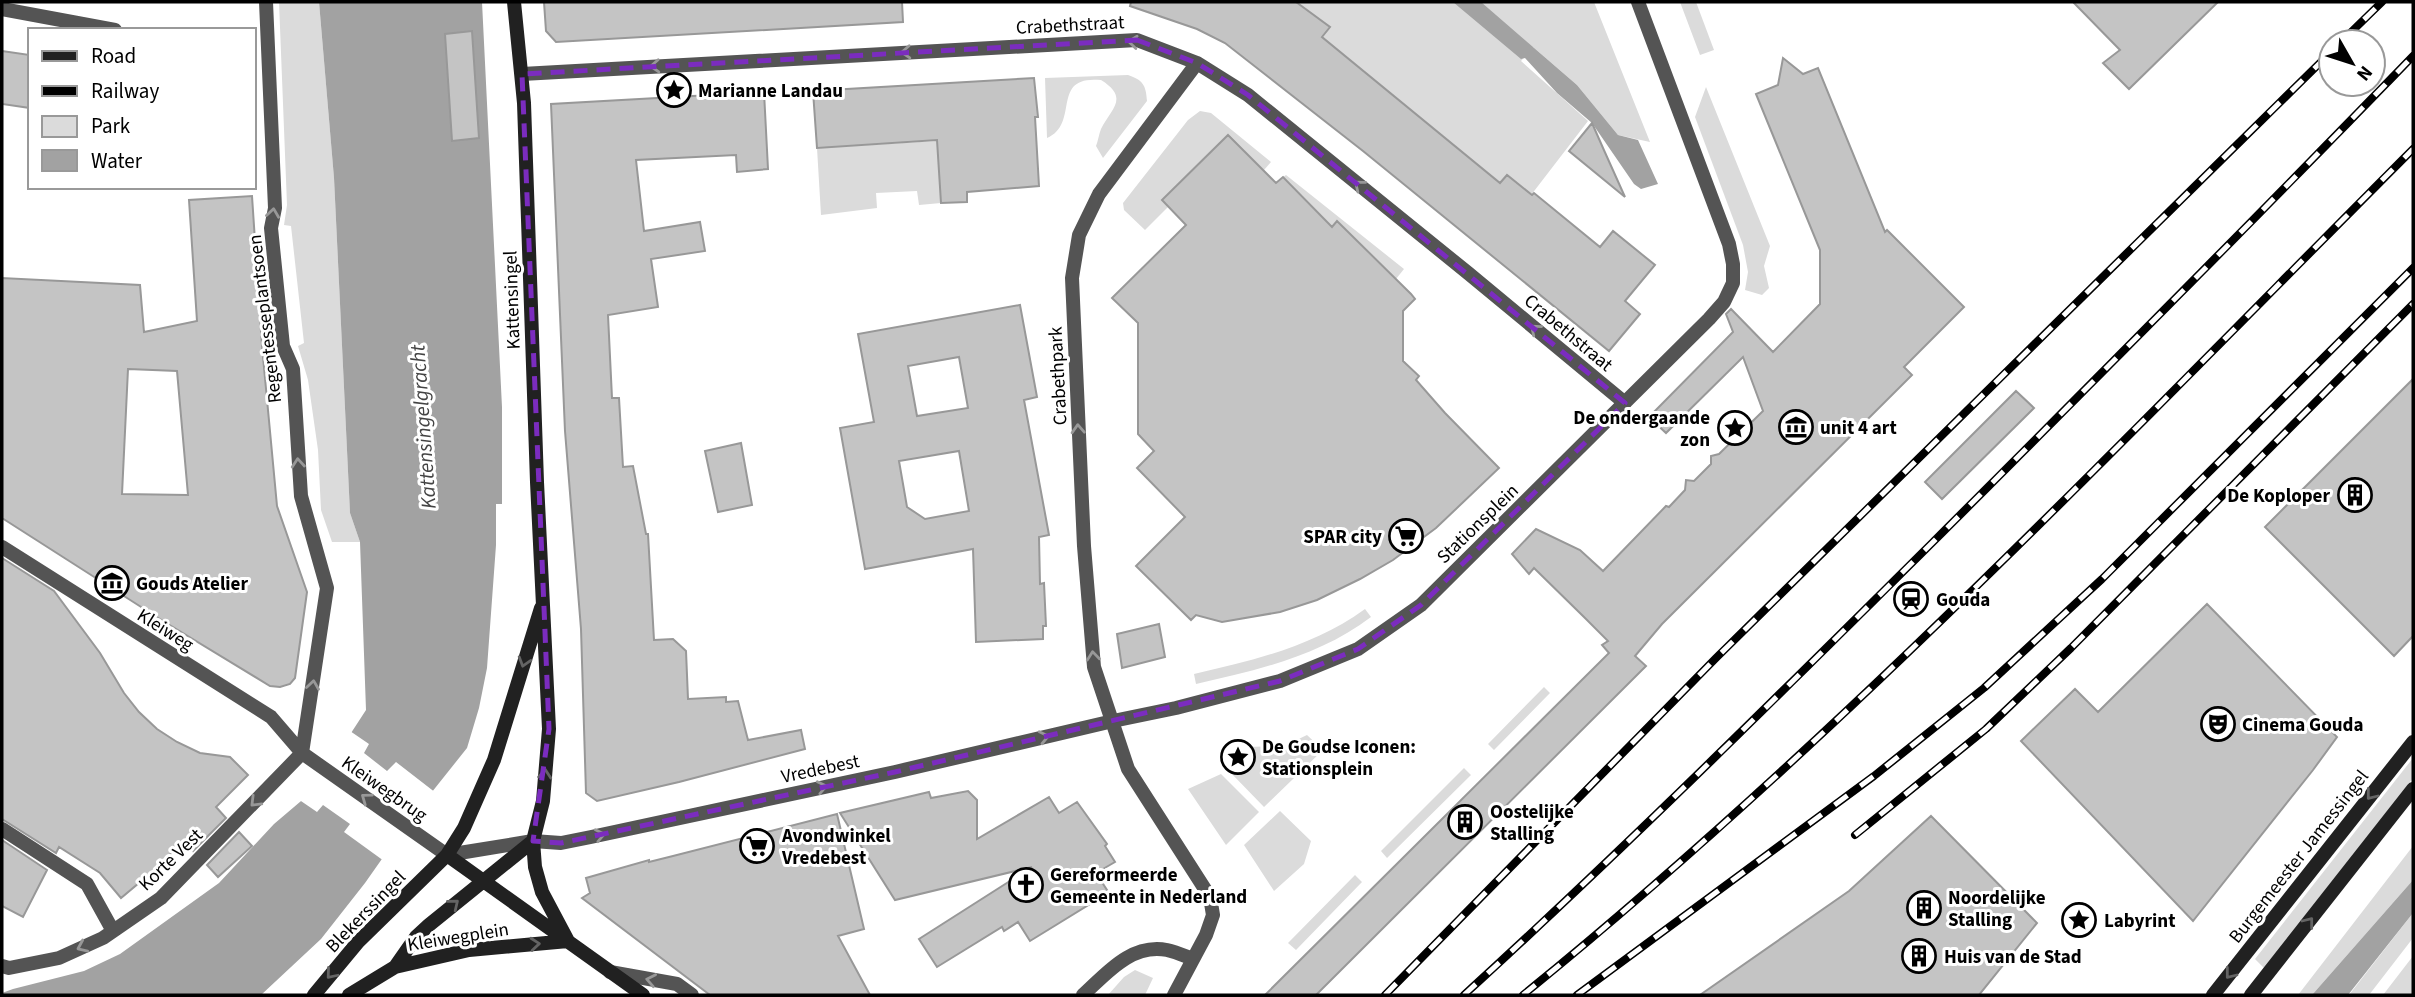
<svg xmlns="http://www.w3.org/2000/svg" width="2415" height="997" font-family="'Source Sans 3',sans-serif">
	<style>
		.green { fill: #dbdbdb }
		.water { fill: #a2a2a2 }
		.pier { fill: #fff }
		.building { fill: #c4c4c4; stroke: #989898; stroke-width: 2; fill-rule: evenodd }
		.lines { fill: none; stroke-linecap: round; stroke-linejoin: round }
		.street { stroke: #545454; stroke-width: 14 }
		.secondary { stroke: #212121; stroke-width: 14 }
		.rail-casing { stroke: #000; stroke-width: 8 }
		.rail { stroke: #fff; stroke-width: 5; stroke-dasharray: 16; stroke-linecap: butt }
		.oneway { stroke: #989898 }
		.oneway2 { stroke: #646464 }
		.marked { fill: none; stroke: #7b2cbf; stroke-width: 5; stroke-dasharray: 14 9; stroke-linejoin: round }
		.labels { text-anchor: middle; stroke-width: 6; stroke-linejoin: round; paint-order: stroke }
		.street-label { font-size: 19px; fill: #000; stroke: #fff }
		.poi-label { font-size: 19px; font-weight: bold; fill: #000; stroke: #fff; text-anchor: start }
		.water-label { font-size: 21px; font-style: italic; fill: #434343; stroke: #fff }
	</style>
	<rect width="100%" height="100%" fill="#fff"/>
	<path class="green" d="M279,2H319L334,178L350,513L360,542H332L321,510L318,450L308,380L298,346L304,343L291,226L284,225L287,205Z
		M1296,2H1594L1650,142L1618,135L1577,85L1533,47L1521,61L1588,121L1528,199L1509,191L1319,41L1329,27Z
		M1680,2H1696L1714,50L1700,55Z
		M1128,75C1143,80 1146,85 1147,101L1103,158L1096,146C1098,141 1099,134 1101,129C1111,109 1130,98 1101,80C1049,75 1081,123 1047,138L1045,78Z
		M1706,87L1770,246L1764,266L1769,288L1762,295L1745,290L1748,272L1743,245L1695,117Z
		M1200,111L1211,113L1271,162L1264,170L1228,135L1162,200L1168,207L1145,230L1124,210L1123,203L1188,120Z
		M937,141L941,203L919,205L917,191L876,193L877,208L821,215L817,148Z
		M1286,175L1404,269L1396,279L1338,221L1332,227L1283,177Z
		M1365,609L1371,617C1320,656 1257,670 1196,684L1194,674C1255,660 1314,646 1365,609Z
		M1544,687L1550,693L1494,750L1488,744Z
		M1307,735L1323,750L1264,807L1230,772L1248,763L1247,747L1284,746Z
		M2413,758V778L2264,968L2255,959Z
		M1464,768L1471,775L1387,858L1381,851Z
		M1221,774L1259,812L1226,845L1188,789Z
		M1280,811L1311,841L1304,864L1274,891L1244,845Z
		M2413,846V880L2312,995H2298Z
		M1355,875L1362,882L1296,950L1288,943Z
		M2413,913V938L2369,995H2349Z
		M2413,956V995H2383Z
		M1135,970L1153,978L1145,995H1108L1124,977Z"/>
	<path class="water" d="M319,2H482L502,407V504H496V545L487,668L479,708L467,748L416,812L399,810L380,834L384,856L365,883L321,939L261,995H2V993L13,989L84,971L120,954L219,883L274,824L314,790L366,710L360,542L350,513L334,178Z
		M1453,2H1481L1577,85L1618,135L1638,140L1658,184L1641,189L1634,184L1592,123L1557,93L1525,58L1521,59Z
		M2413,880V913L2348,995H2312Z"/>
	<path class="pier" d="M350,731L369,744L364,753L387,771L396,762L436,793L418,815L401,813L383,835L387,856L384,861L344,832L350,824L323,805L317,812L298,799L311,788Z"/>
	<path class="building" d="M544,2H902L903,22L556,42L546,31Z
		M1131,2H1296L1330,27L1322,37L1500,183L1507,175L1532,195L1534,193L1600,247L1613,231L1655,265L1625,301L1640,314L1609,351L1363,151L1225,43L1197,29L1130,6Z
		M2073,2H2218L2129,89L2103,63L2120,50Z
		M472,31L479,138L452,141L445,34Z
		M2,51L30,55V108L2,104Z
		M1783,58L1803,74L1818,68L1885,232L1887,230L1964,307L1904,367L1912,375L1662,624L1635,656L1646,666L1316,995H1265L1609,653L1602,645L1608,641L1585,618L1534,568L1529,574L1512,554L1536,529L1580,550L1603,571L1666,506L1669,507L1685,490L1686,480L1694,481L1711,464V456L1719,454L1763,411L1743,357L1666,433L1649,417L1733,332L1726,314L1731,309L1773,352L1820,304V250L1756,94L1778,85Z
		M1034,78L1038,117H1035L1039,186L967,192V202L941,203L937,140L817,148L813,91Z
		M764,92L768,169L737,172L736,155L636,160L644,231L700,222L705,251L651,259L658,307L608,315L612,398H619L623,467L633,466L646,534H648L654,640L673,639L686,651L688,699L726,697V702L738,701L748,740L801,730L805,749L679,782L597,801L586,793L581,629L565,431L551,104Z
		M1592,123L1603,148L1625,197L1569,151Z
		M1228,135L1276,183L1283,177L1332,227L1337,221L1411,294L1415,299L1403,311V361L1419,376L1416,380L1445,413L1499,468L1436,528L1393,560L1360,579L1317,600L1280,612L1222,622L1196,615L1191,620L1136,566L1185,517L1137,468L1154,451L1138,434V323L1112,298L1186,225L1162,200Z
		M252,196L262,346L277,506L307,592L295,678L290,684L280,687L270,686L163,621L2,518V278L140,285L144,332L197,321L189,200ZM128,369L177,371L188,495L122,494Z
		M1020,305L1037,397L1024,400L1049,535L1039,537L1040,584L1044,583L1046,626H1043V639L976,642L973,549L865,569L840,428L874,422L858,334ZM959,357L968,408L917,416L908,366ZM959,451L969,511L925,519L907,507L899,461Z
		M2413,379V636L2394,656L2265,527Z
		M2016,391L2034,408L1942,499L1925,482Z
		M741,443L752,505L718,512L705,451Z
		M2,558L54,591L100,653L124,693L139,712L157,729L177,742L200,753L230,757L248,775L216,807L226,818L193,851L183,841L158,867L121,898L100,873L59,847L56,853L2,819Z
		M2207,604L2337,737L2313,770L2193,921L2021,741L2075,689L2098,712Z
		M1159,624L1165,657L1122,668L1117,634Z
		M968,791L977,800V839L1049,797L1059,813L1077,802L1107,844L1105,846L1115,862L1096,873L1107,890L1088,902L1090,904L1030,941L1018,922L1004,931L1002,927L937,967L919,939L1032,867L895,900L840,813L929,792L931,798Z
		M837,814L864,929L838,936L870,995H710L582,898L590,893L586,878L649,860V862L673,856Z
		M1931,816L2037,923L1979,995H1700L1849,891Z
		M239,832L252,846L218,877L207,865Z
		M2,840L47,870L23,917L2,906Z"/>
	<g class="lines">
		<path class="street" d="M266,2L275,208L271,228L283,346L293,369L301,496L327,588L302,753
			M2,9L115,30
			M522,74L1137,40L1197,63L1248,95L1468,273L1625,403
			M2,547L271,717L302,753L447,855L533,841L561,843L591,837L895,772L1113,721L1176,708L1280,681L1358,649L1421,605L1709,319L1724,302L1733,283V264L1729,244L1638,2
			M2,829L87,884L113,931
			M2,966L9,968L59,958L103,938L161,898L302,753
			M610,972L677,984L692,995
			M1083,995C1106,974 1131,943 1167,950C1176,952 1185,956 1193,959
			M1174,995L1206,935L1213,915L1210,897L1128,769L1094,667L1084,546L1072,278L1079,235L1099,194L1197,63"/>
		<path class="secondary" d="M514,2L524,103L537,482L549,729L543,801L533,841L535,867L542,892L568,941
			M447,855L643,995
			M395,967L416,937L429,925L533,841
			M314,995L358,942L447,855L464,828L494,760L541,608
			M349,995L395,967L469,950L568,941
			M2213,995L2413,742
			M2251,995L2413,789"/>
		<g class="rail-casing">
			<path id="rail" d="M2341,42L2382,2
				M1855,835L1986,729L2071,648L2413,304
				M1385,995L1716,658L2331,52
				M1464,995C1624,849 1778,696 1932,543C2093,382 2254,220 2413,56
				M1523,995C1841,737 2124,439 2413,149
				M1577,995L1874,776L1984,688L2102,579L2413,268"/>
		</g>
		<use href="#rail" class="rail"/>
	</g>
	<defs><path id="oneway-chevron" d="M-2-3.5L2.5 0L-2 3.5" fill="none" stroke-width="1.6" stroke-linecap="round" stroke-linejoin="round" transform="scale(1.75)"/></defs>
	<g class="oneway">
		<use href="#oneway-chevron" transform="translate(1133 42) rotate(-174)"/>
		<use href="#oneway-chevron" transform="translate(906 52) rotate(177)"/>
		<use href="#oneway-chevron" transform="translate(655 66) rotate(177)"/>
		<use href="#oneway-chevron" transform="translate(1359 185) rotate(-141)"/>
		<use href="#oneway-chevron" transform="translate(273 213) rotate(-82)"/>
		<use href="#oneway-chevron" transform="translate(1535 329) rotate(-140)"/>
		<use href="#oneway-chevron" transform="translate(1078 429) rotate(-93)"/>
		<use href="#oneway-chevron" transform="translate(298 463) rotate(-95)"/>
		<use href="#oneway-chevron" transform="translate(1093 656) rotate(-96)"/>
		<use href="#oneway-chevron" transform="translate(313 685) rotate(-82)"/>
		<use href="#oneway-chevron" transform="translate(1044 737) rotate(-13)"/>
		<use href="#oneway-chevron" transform="translate(822 787) rotate(-12)"/>
		<use href="#oneway-chevron" transform="translate(366 798) rotate(-144)"/>
		<use href="#oneway-chevron" transform="translate(255 802) rotate(135)"/>
		<use href="#oneway-chevron" transform="translate(600 835) rotate(-12)"/>
		<use href="#oneway-chevron" transform="translate(82 947) rotate(156)"/>
		<use href="#oneway-chevron" transform="translate(651 980) rotate(-169)"/>
	</g>
	<g class="oneway2">
		<use href="#oneway-chevron" transform="translate(524 662) rotate(107)"/>
		<use href="#oneway-chevron" transform="translate(545 774) rotate(-85)"/>
		<use href="#oneway-chevron" transform="translate(2371 795) rotate(128)"/>
		<use href="#oneway-chevron" transform="translate(454 904) rotate(-39)"/>
		<use href="#oneway-chevron" transform="translate(2309 922) rotate(-52)"/>
		<use href="#oneway-chevron" transform="translate(535 944) rotate(-5)"/>
		<use href="#oneway-chevron" transform="translate(331 974) rotate(130)"/>
		<use href="#oneway-chevron" transform="translate(2230 974) rotate(128)"/>
	</g>
	<path class="marked" d="M1137,40L1197,63L1248,95L1625,403L1421,605L1358,649L1280,681L895,772L561,843L533,841L549,729L522,74Z"/>
	<defs>
		<g id="sight-ring" transform="scale(1.75)"><circle r="9.5" fill="#fff" stroke="#000" stroke-width="1.5"/><path d="M0-6L1.8-2.2L6-1.7L2.9 1.2L3.7 5.4L0 3.3L-3.7 5.4L-2.9 1.2L-6-1.7L-1.8-2.2Z" fill="#000"/></g>
		<g id="museum-ring" transform="scale(1.75)"><circle r="9.5" fill="#fff" stroke="#000" stroke-width="1.5"/><path d="M0-6L6-3V-2H-6V-3ZM-5-1h2V3h-2ZM-1-1h2V3h-2ZM3-1h2V3H3ZM-6 4H6V6H-6Z" fill="#000"/></g>
		<g id="building-ring" transform="scale(1.75)"><circle r="9.5" fill="#fff" stroke="#000" stroke-width="1.5"/><path d="M-4-6H4V6H1V3H-1V6H-4ZM-2.5-4.3h1.7v1.8h-1.7ZM.8-4.3h1.7v1.8H.8ZM-2.5-1h1.7V.8h-1.7ZM.8-1h1.7V.8H.8Z" fill="#000"/></g>
		<g id="supermarket-ring" transform="scale(1.75)"><circle r="9.5" fill="#fff" stroke="#000" stroke-width="1.5"/><path d="M-6-5.5h2.5l.6 2H6L4.5 2H-2.5L-4.4-4H-6ZM-1.5 3.2a1.3 1.3 0 1 0 .1 0ZM3 3.2a1.3 1.3 0 1 0 .1 0Z" fill="#000"/></g>
		<g id="station-ring" transform="scale(1.75)"><circle r="9.5" fill="#fff" stroke="#000" stroke-width="1.5"/><path d="M-3-6H3Q5-6 5-4V2Q5 4 3 4L4.5 6H3L1.5 4h-3L-3 6H-4.5L-3 4Q-5 4-5 2V-4Q-5-6-3-6ZM-3.5-4v3h7v-3ZM-3.5 1v1.5H-2V1ZM2 1v1.5H3.5V1Z" fill="#000"/></g>
		<g id="theatre-ring" transform="scale(1.75)"><circle r="9.5" fill="#fff" stroke="#000" stroke-width="1.5"/><path d="M-5-5.5Q0-4 5-5.5V0Q5 5 0 6Q-5 5-5 0ZM-3.3-2.5H-1v1.5H-3.3ZM1-2.5H3.3v1.5H1ZM-2.8 1Q0 5.5 2.8 1Z" fill="#000"/></g>
		<g id="church-ring" transform="scale(1.75)"><circle r="9.5" fill="#fff" stroke="#000" stroke-width="1.5"/><path d="M-1.2-6h2.4v3.5h3.3v2.4h-3.3V6h-2.4V-.1h-3.3v-2.4h3.3Z" fill="#000"/></g>
	</defs>
	<g fill-rule="evenodd">
		<use href="#sight-ring" x="674" y="90"/>
		<use href="#museum-ring" x="1796" y="427"/>
		<use href="#sight-ring" x="1735" y="428"/>
		<use href="#building-ring" x="2355" y="495"/>
		<use href="#supermarket-ring" x="1406" y="536"/>
		<use href="#museum-ring" x="112" y="583"/>
		<use href="#station-ring" x="1911" y="599"/>
		<use href="#theatre-ring" x="2218" y="724"/>
		<use href="#sight-ring" x="1238" y="757"/>
		<use href="#building-ring" x="1465" y="822"/>
		<use href="#supermarket-ring" x="757" y="846"/>
		<use href="#church-ring" x="1026" y="885"/>
		<use href="#building-ring" x="1924" y="908"/>
		<use href="#sight-ring" x="2079" y="920"/>
		<use href="#building-ring" x="1919" y="956"/>
	</g>
	<g class="labels">
		<g class="street-label">
			<text transform="translate(1070 24) rotate(-3)" y="7">Crabethstraat</text>
			<text transform="translate(511 300) rotate(-92)" y="7">Kattensingel</text>
			<text transform="translate(264 319) rotate(-97)" y="7">Regentesseplantsoen</text>
			<text transform="translate(1569 332) rotate(40)" y="7">Crabethstraat</text>
			<text transform="translate(1057 376) rotate(-93)" y="7">Crabethpark</text>
			<text transform="translate(1477 523) rotate(-44)" y="7">Stationsplein</text>
			<text transform="translate(166 629) rotate(32)" y="7">Kleiweg</text>
			<text transform="translate(820 768) rotate(-12)" y="7">Vredebest</text>
			<text transform="translate(385 788) rotate(35)" y="7">Kleiwegbrug</text>
			<text transform="translate(2298 856) rotate(-52)" y="7">Burgemeester Jamessingel</text>
			<text transform="translate(170 859) rotate(-44)" y="7">Korte Vest</text>
			<text transform="translate(365 911) rotate(-46)" y="7">Blekerssingel</text>
			<text transform="translate(458 936) rotate(-9)" y="7">Kleiwegplein</text>
		</g>
		<g class="poi-label">
			<text x="698" y="97">Marianne Landau</text>
			<text x="1710" y="424" text-anchor="end">De ondergaande<tspan x="1710" dy="22">zon</tspan></text>
			<text x="1820" y="434">unit 4 art</text>
			<text x="2330" y="502" text-anchor="end">De Koploper</text>
			<text x="1382" y="543" text-anchor="end">SPAR city</text>
			<text x="136" y="590">Gouds Atelier</text>
			<text x="1936" y="606">Gouda</text>
			<text x="2242" y="731">Cinema Gouda</text>
			<text x="1262" y="753">De Goudse Iconen:<tspan x="1262" dy="22">Stationsplein</tspan></text>
			<text x="1490" y="818">Oostelijke<tspan x="1490" dy="22">Stalling</tspan></text>
			<text x="782" y="842">Avondwinkel<tspan x="782" dy="22">Vredebest</tspan></text>
			<text x="1050" y="881">Gereformeerde<tspan x="1050" dy="22">Gemeente in Nederland</tspan></text>
			<text x="1948" y="904">Noordelijke<tspan x="1948" dy="22">Stalling</tspan></text>
			<text x="2104" y="927">Labyrint</text>
			<text x="1944" y="963">Huis van de Stad</text>
		</g>
		<g class="water-label">
			<text transform="translate(423 427) rotate(-94)" y="7">Kattensingelgracht</text>
		</g>
	</g>
	<rect width="2415" height="997" fill="none" stroke="#000000" stroke-width="7"/>
	<rect x="28" y="28" width="228" height="161" fill="#ffffff" stroke="#999999" stroke-width="2"/>
	<rect x="42" y="51" width="35" height="10" fill="#212121" stroke="#999999" stroke-width="2"/>
	<text x="91" y="63" font-size="21" fill="#000000">Road</text>
	<rect x="42" y="86" width="35" height="10" fill="#000000" stroke="#999999" stroke-width="2"/>
	<text x="91" y="98" font-size="21" fill="#000000">Railway</text>
	<rect x="42" y="116" width="35" height="21" fill="#dbdbdb" stroke="#999999" stroke-width="2"/>
	<text x="91" y="133" font-size="21" fill="#000000">Park</text>
	<rect x="42" y="150" width="35" height="21" fill="#a2a2a2" stroke="#999999" stroke-width="2"/>
	<text x="91" y="168" font-size="21" fill="#000000">Water</text>
	<g transform="translate(2352 63) rotate(129)"><circle r="33" fill="#ffffff" stroke="#999999" stroke-width="2"/>
	<path d="M0-5L12 26L0 18L-12 26Z" fill="#000000"/>
	<text y="-10" font-size="19" font-weight="bold" text-anchor="middle" fill="#000000">N</text>
	</g>
</svg>
